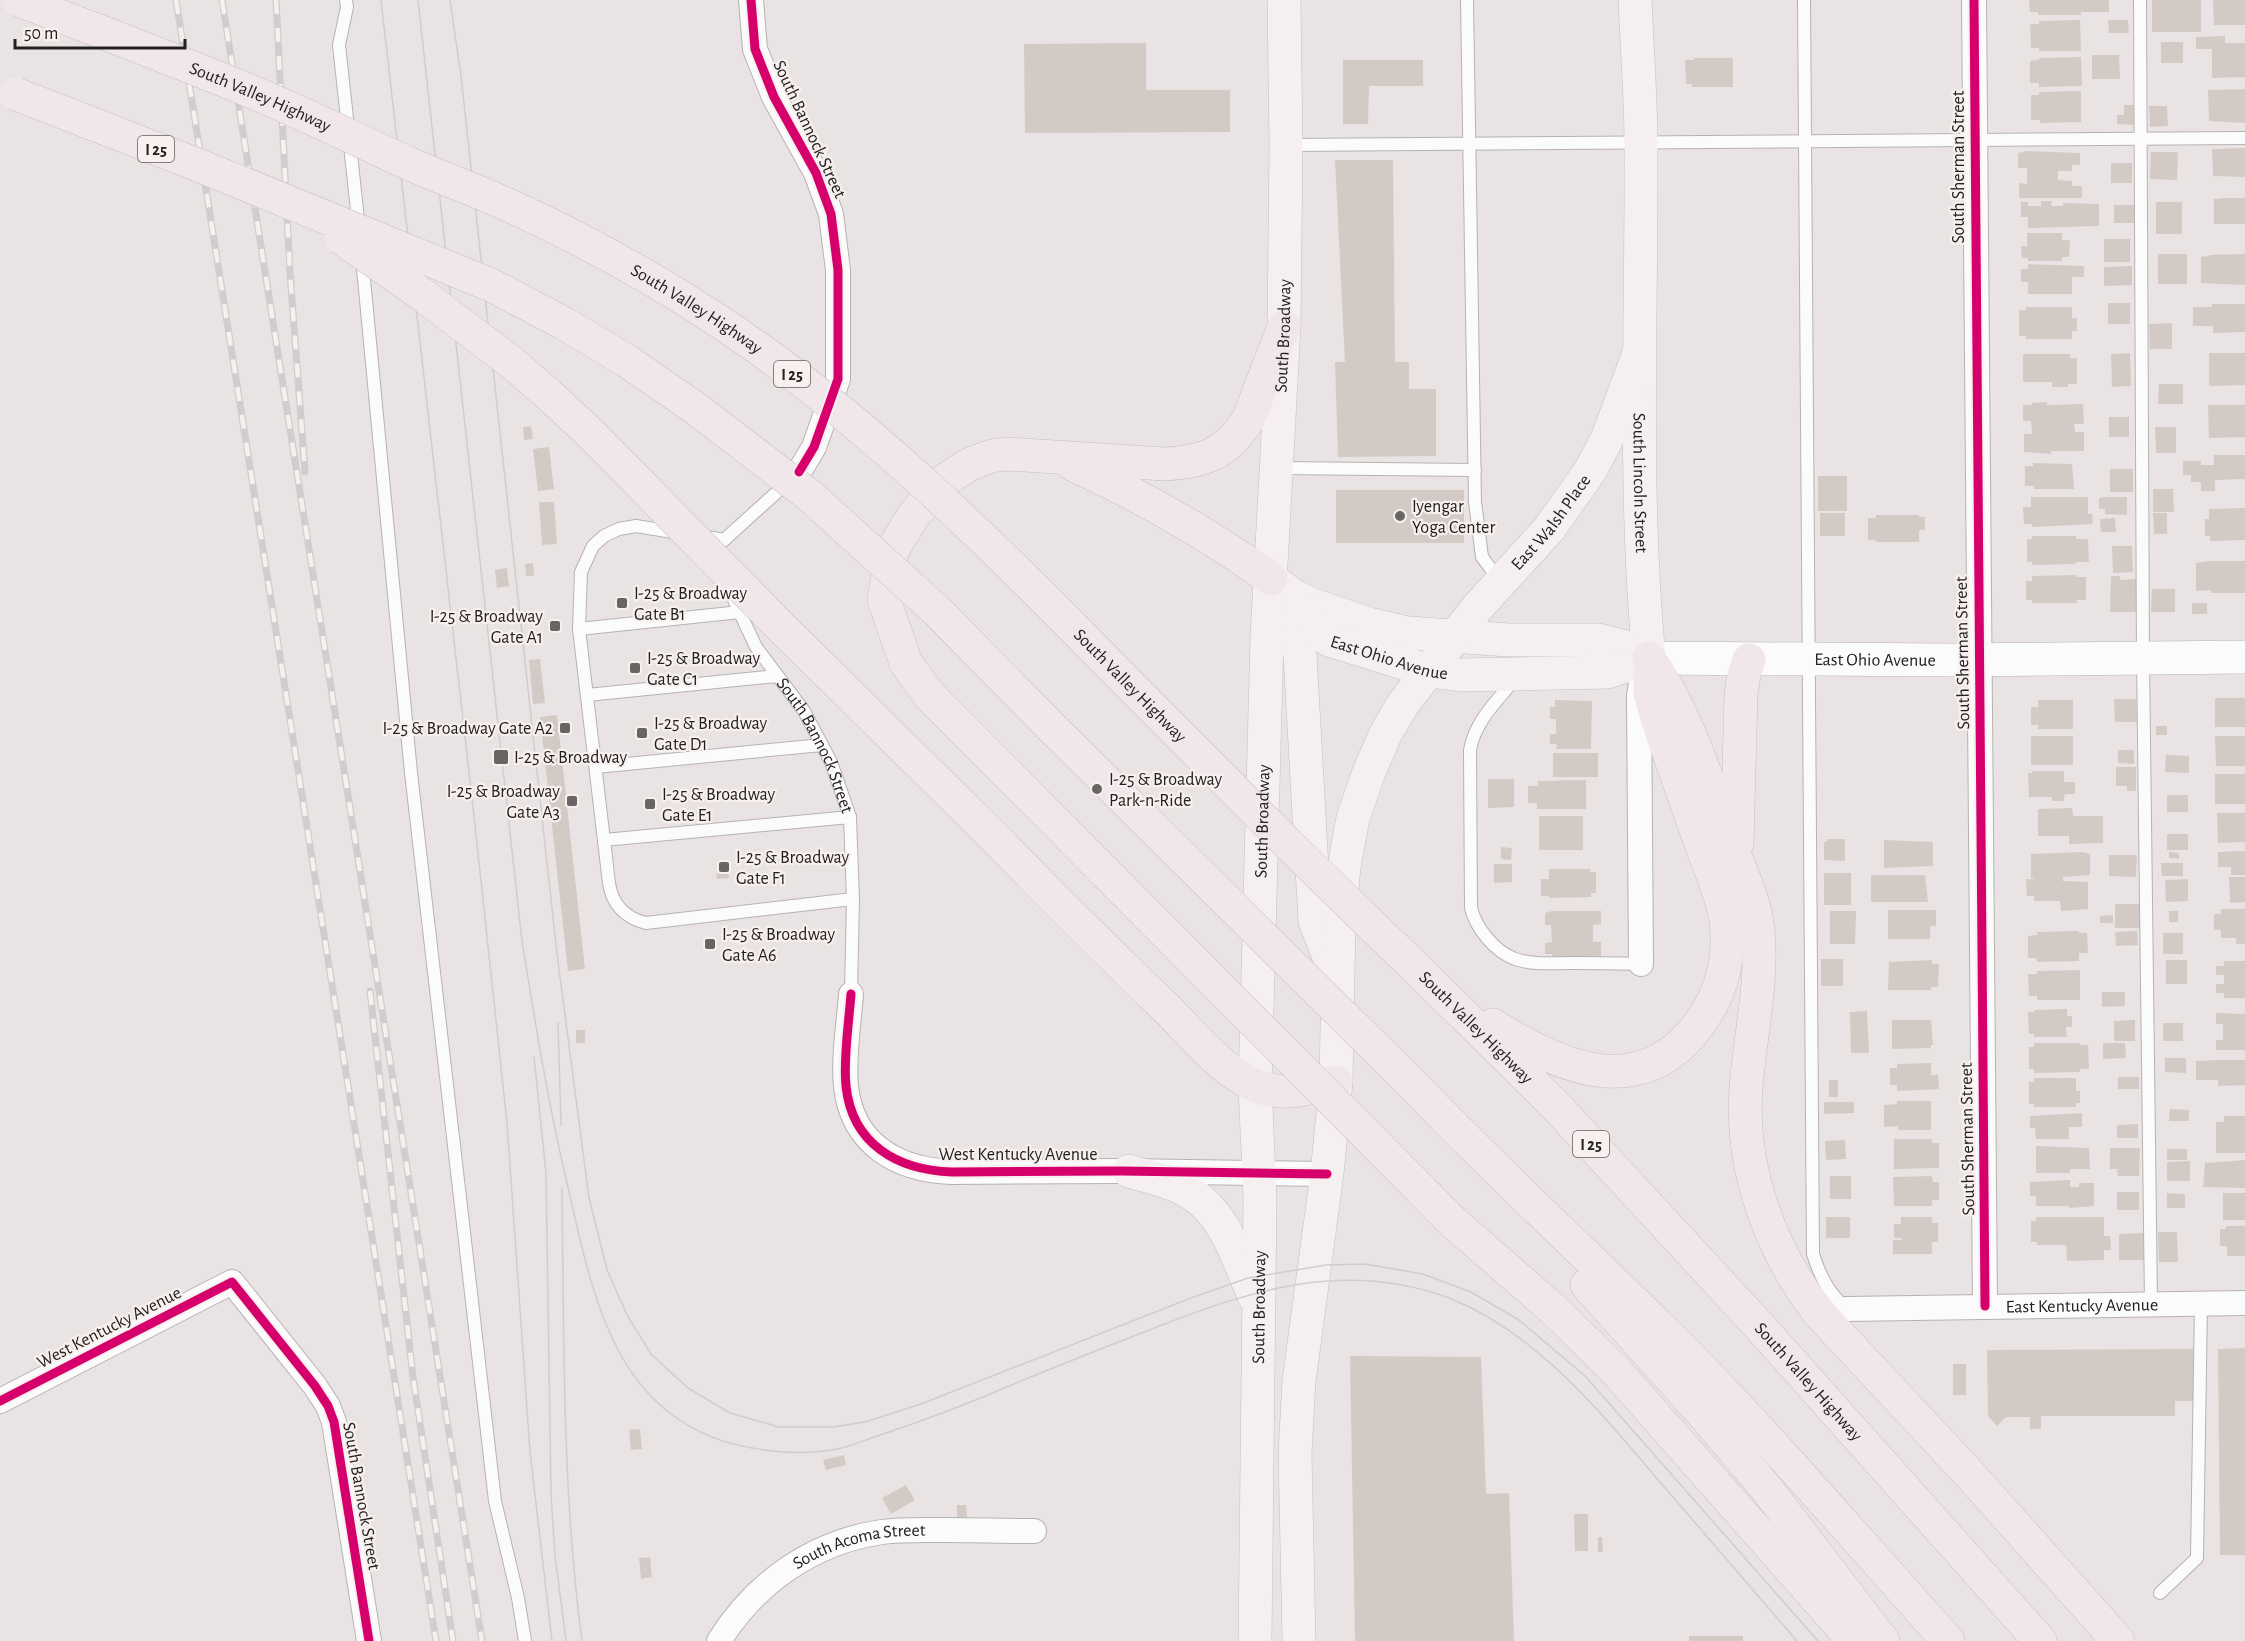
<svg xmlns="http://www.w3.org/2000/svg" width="2245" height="1641" font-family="'Alegreya Sans',sans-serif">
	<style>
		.building { fill: #d3cac6 }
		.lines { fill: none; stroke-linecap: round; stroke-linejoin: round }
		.lane-casing { stroke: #b6b2b2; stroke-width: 14 }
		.street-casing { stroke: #b6b2b2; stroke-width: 26 }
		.secondary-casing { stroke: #b6b2b2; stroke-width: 34 }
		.primary-casing { stroke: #c3c0c0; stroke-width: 34 }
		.highway-casing { stroke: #c3c0c0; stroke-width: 34 }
		.lane { stroke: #fcfbfb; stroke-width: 12 }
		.street { stroke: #fcfbfb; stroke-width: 24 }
		.secondary { stroke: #fcfbfb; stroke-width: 33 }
		.primary { stroke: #f5eff1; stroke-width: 33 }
		.highway { stroke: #f1e7eb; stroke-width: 33 }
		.tram { stroke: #cfcdcd; stroke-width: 1.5 }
		.rail-casing { stroke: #cfcdcd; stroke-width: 7 }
		.rail { stroke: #f8efef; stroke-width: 4.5; stroke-dasharray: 14; stroke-linecap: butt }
		.highway-bridge-casing { stroke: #c3c0c0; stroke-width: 34; stroke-linecap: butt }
		.highway-bridge { stroke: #f1e7eb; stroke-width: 33 }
		.cycleway-casing { stroke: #f8efef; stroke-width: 13 }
		.cycleway { stroke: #d6006c; stroke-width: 9 }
		.poi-dot { fill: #686564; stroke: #f8efef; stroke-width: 2 }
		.labels { text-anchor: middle; stroke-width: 4.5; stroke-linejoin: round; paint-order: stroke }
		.shield { fill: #f8efef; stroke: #635e5e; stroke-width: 1.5 }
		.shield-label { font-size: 16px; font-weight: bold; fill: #232020 }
		.street-label { font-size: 18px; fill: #232020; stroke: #f8efef }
		.poi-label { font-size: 18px; fill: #232020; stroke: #f8efef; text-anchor: start }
	</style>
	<rect width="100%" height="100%" fill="#e9e4e3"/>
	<path class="building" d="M2029,0H2109V12H2081V15H2038V12H2030Z
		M2152,0H2201V32H2152Z
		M2213,0H2245V25H2214Z
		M2080,20L2081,51H2039V48H2031L2030,24H2039V21Z
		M2108,20H2128L2129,33H2109Z
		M2225,36V43H2245V77L2212,78V49H2196V37Z
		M2161,42H2183V63H2161Z
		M1146,43V90H1230V132L1025,133L1024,44Z
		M2092,55H2119L2120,79H2092Z
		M2081,57L2082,86L2039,87V83H2030V61L2039,60V58Z
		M1694,58H1733V87H1692V84H1686L1685,60H1694Z
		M1343,60H1423V86H1369L1368,124H1343Z
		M2245,89V123L2209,121L2208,90Z
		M2081,91V122L2040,123V120H2031V95H2039V92Z
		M2124,105H2136L2137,125L2117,124V115H2124Z
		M2149,106H2167L2168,126L2150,127Z
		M2245,148V177L2213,176L2212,149Z
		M2026,151L2080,153V165H2072V171H2058V180L2072,181V186H2082V198H2019V183L2027,184V168H2018V153Z
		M2151,152H2178L2177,180L2150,179Z
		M1335,160H1393L1395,362H1409V389H1436V456L1338,457L1335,362H1345Z
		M2111,163H2132V183H2111Z
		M2224,198H2245V224H2214V199Z
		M2041,201H2052L2051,206H2063V203L2099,204V226L2028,228V217H2021V202H2028V206H2041Z
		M2156,202H2182V234H2156Z
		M2114,205H2134V223H2114Z
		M2027,233H2062V240H2070L2069,257H2062V261H2028V258H2022L2021,246H2027Z
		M2104,239H2130V262H2104Z
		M2158,254H2187V284H2158Z
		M2245,254V285L2201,283V257L2209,256V255Z
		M2028,264L2084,266V277H2072V294H2028V282H2021V269H2028Z
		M2132,266V285L2104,286V267Z
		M2108,303H2130V324H2108Z
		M2212,304H2245V332L2213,333V326H2193V307H2212Z
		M2026,307H2072V318H2077V331H2072V339H2026V336H2019V310H2026Z
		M2172,323V349H2150L2149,324Z
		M2130,353L2131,386L2112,387L2111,354Z
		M2209,353H2245V385L2209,386Z
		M2023,354H2070V358H2077V384H2068V387H2052V382H2023Z
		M2159,384H2183V404H2158Z
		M2047,402V405L2083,404L2084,424H2074L2075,432H2084V451H2051V454L2024,452V434H2032L2031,421H2023V405H2032L2031,403Z
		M2208,405H2245V437L2209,438Z
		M2109,417H2129V437H2109Z
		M531,426L533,439L524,440L523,427Z
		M2155,427H2176V453H2156Z
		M549,447L554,489L538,491L533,449Z
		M2214,455H2245V479L2215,480V491H2201V482H2191V475H2183V461H2201V465H2214Z
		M2033,463L2072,464L2074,489H2034V486H2025V466H2033Z
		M2110,469H2133V492H2110Z
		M1818,476H1847V511H1818Z
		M2153,489H2173L2174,512H2153Z
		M1336,490H1464V543H1336Z
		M2031,497H2088V514H2092L2093,524L2032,527V524H2024L2023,507H2031Z
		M2104,497H2127V515L2105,514V509H2099V498Z
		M539,502H554L557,544L542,545Z
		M2245,508V540L2210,541V536H2205V519H2209V509Z
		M1820,513H1845V536H1820Z
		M2153,513H2167V534H2154Z
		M1876,515H1919V517H1925V530H1919V542H1876L1875,540H1868V518H1876Z
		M2115,518L2116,532H2101L2100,519Z
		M2032,536H2076V539H2088L2089,562H2076V564L2032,565V562H2027V539H2032Z
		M2112,546H2132L2133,572L2113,573Z
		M2210,561H2245V593H2211V590L2196,591V563Z
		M533,563L534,576H526L525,564Z
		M507,568L509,586L497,588L495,570Z
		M2077,575V577H2086V600H2077V603H2032V600H2026V581H2032V576Z
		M2111,576H2120V580L2137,579L2138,612H2110Z
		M2152,589H2175V612H2151Z
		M2192,603H2207V614H2192Z
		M540,659L545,703L533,704L529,660Z
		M2215,698H2245V727H2215Z
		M2114,699H2136L2137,722H2115Z
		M1555,700L1592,701L1591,749H1556L1557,744H1550V734H1556V719H1550V707H1555Z
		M2038,700H2073V729H2038V725H2031V707H2038Z
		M557,715L585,969L568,971L540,717Z
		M2156,726H2167V735H2156Z
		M2031,736H2073V765H2031Z
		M2215,736H2245V766H2216Z
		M2118,750H2134V764L2118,763Z
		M1553,753H1598V777H1553Z
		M2166,755L2189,756V773L2165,772Z
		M2116,767H2136V791H2127V786H2116Z
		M2032,771H2064V782H2075V794H2065L2063,801H2052V797H2029L2028,773H2032Z
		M2215,774H2245V804H2215Z
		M1488,779H1514V807L1488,808Z
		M1586,780V809H1537V803H1528V786H1538V781Z
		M2167,795H2188V812H2167Z
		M2072,808L2073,816H2103V843L2069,844V836H2038V809Z
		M2217,813H2245V842L2218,843Z
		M1539,816H1583V850H1539Z
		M2167,834H2188V850H2167Z
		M1827,839H1845V861L1824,860V842H1827Z
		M1884,840L1933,842V866L1884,868Z
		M1501,847L1512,848L1511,860L1501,859Z
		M2245,851V875H2231V867H2218V852Z
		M2083,852L2090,854V875L2063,877V881L2088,882V909L2061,911L2060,901H2034V896H2027L2026,879H2034V878H2031V854Z
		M2169,852L2179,853V859L2169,858Z
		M2109,855H2137L2136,877L2109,876Z
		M2161,863H2183V876H2162Z
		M1494,864H1512V882L1494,883Z
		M1549,869H1590V872H1596V893H1591V897L1549,898V896H1541V879H1549Z
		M728,873L729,878L717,879L716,874Z
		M1824,873H1851V905H1824Z
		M1871,875H1925L1928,902H1871Z
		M2229,877H2245V902L2230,903Z
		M2188,879V901L2166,902L2165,880Z
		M2115,904H2141V928H2115Z
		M2221,909H2245V944H2236V938H2221V930H2214V914H2221Z
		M1888,910H1936V926H1930V939H1888Z
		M1552,911H1601V924L1593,925V942H1601V956L1552,957V954H1545V943L1552,942L1551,925H1545V913Z
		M1830,911H1856L1855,944H1830Z
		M2169,911H2178V922H2169Z
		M2113,915V923H2100V916Z
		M2079,931V933H2087L2088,953H2079V961L2037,962L2036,958H2028V936L2037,935V932Z
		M2137,931L2138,945L2116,946L2115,932Z
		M2163,933H2183V954H2163Z
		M1821,959H1843V986H1821Z
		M1932,960V964H1939L1938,987H1931V990H1888L1889,962Z
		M2166,960H2187V984H2166Z
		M2224,961H2245V998H2224V993H2216V984H2224V975H2216V966H2224Z
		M2080,970V1000H2037V996H2029L2028,974H2037V971Z
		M2102,992H2125V1006L2102,1007Z
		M2067,1009V1016H2072V1027H2066L2067,1037H2034V1034H2029L2028,1012H2034V1010Z
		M1867,1011L1869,1053H1851L1850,1012Z
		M2216,1013L2245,1014V1050H2216V1040H2223V1024H2216Z
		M1892,1020H1931L1933,1045H1930L1931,1048L1892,1049Z
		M2135,1020V1041H2114V1021Z
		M2163,1023H2183V1041H2163Z
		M576,1030H585V1043H576Z
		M2034,1043H2080V1045H2088L2089,1069H2080V1072L2034,1073V1069H2029V1047H2034Z
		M2103,1043H2125L2126,1058L2103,1059Z
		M2165,1058H2186V1073L2165,1072Z
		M2218,1060H2245V1085L2218,1086V1080H2196V1061Z
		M1931,1063V1075H1938L1939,1089L1897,1091V1085H1890V1068H1897V1064Z
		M2118,1077H2139V1089H2118Z
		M2034,1078H2076V1091H2080V1103H2076V1107H2034V1104H2029V1082H2034Z
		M1829,1080H1838V1097H1829Z
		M1897,1101H1931V1130H1898V1126L1884,1127V1105L1897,1104Z
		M1824,1102H1854V1113L1824,1114Z
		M2170,1109L2189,1110V1121H2169Z
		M2082,1113V1127H2069V1139H2036L2035,1128H2030V1116Z
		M2224,1116H2245V1153H2216V1122H2224Z
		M2138,1124V1138H2117V1125Z
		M1894,1139H1932V1143H1939V1168L1894,1169Z
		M1845,1140L1846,1159L1826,1160L1825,1141Z
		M2036,1146L2089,1148L2090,1169H2070V1173H2036Z
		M2110,1148H2140L2139,1176H2118L2117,1169H2110Z
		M2167,1149H2187V1160H2167Z
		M2245,1160V1188L2203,1187L2205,1163Z
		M2190,1161V1181H2167V1162Z
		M1830,1176H1851V1199H1830Z
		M1932,1176L1933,1182H1939V1200H1932V1206H1894L1893,1177Z
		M2070,1180V1187H2079V1183H2094V1206L2069,1208V1206H2036V1196H2030V1182Z
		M2117,1192H2139V1210H2117Z
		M2167,1193L2185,1194V1208H2167Z
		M2223,1193H2245V1220H2223Z
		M1826,1217H1850V1238H1826Z
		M1901,1217H1932V1223H1938V1242H1932V1254H1893V1240H1902V1238H1894V1224H1901Z
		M2036,1217H2104V1236H2110L2111,1250H2104V1260L2067,1261L2066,1245H2037V1242H2031V1221H2036Z
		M2226,1226H2245V1256H2227V1246H2220V1229H2226Z
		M2158,1232H2177L2178,1262H2159Z
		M2145,1233V1260H2119V1234Z
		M2245,1348V1555H2220L2218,1349Z
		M2193,1349L2194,1401H2175V1416H2041V1429H2030V1417H2006L1997,1426L1988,1416L1987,1350Z
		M1350,1356L1481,1357L1486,1494L1509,1493L1514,1641H1355Z
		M1953,1364H1966V1395H1953Z
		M640,1429L642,1449L631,1450L629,1430Z
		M844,1455L846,1465L826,1470L823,1460Z
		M906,1485L915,1500L891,1514L882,1498Z
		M957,1505H966L967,1517L957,1518Z
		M1574,1514H1588V1551H1575Z
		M1598,1537H1602L1603,1552H1598Z
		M650,1557L652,1577L641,1579L639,1558Z
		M1689,1636H1743V1641H1689Z"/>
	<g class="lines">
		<g class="lane-casing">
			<g id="lane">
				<path d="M346,0L347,7L339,45L359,228"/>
				<path d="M1467,0L1475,502L1482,557L1500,581"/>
				<path d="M1804,0L1813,1254C1821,1279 1828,1291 1846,1309"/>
				<path d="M2140,0L2143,659L2151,1304"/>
				<path d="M1287,145L2245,138"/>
				<path d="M362,258L411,773L495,1501L518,1598L525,1641"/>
				<path d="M1278,468L1475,470"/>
				<path d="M679,533L636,526L619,529L604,536L593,546L581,572L579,629L609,883C612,904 625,918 646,923L853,899"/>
				<path d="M702,536L724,540"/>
				<path d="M724,540L788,482"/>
				<path id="s1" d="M732,591L734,600L756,647L804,711L831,762L850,817L853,899L851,994"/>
				<path d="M579,629L740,612"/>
				<path d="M1515,679C1497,701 1475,721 1470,750L1471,908C1476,928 1494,951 1515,959C1532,965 1553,963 1571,963C1594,963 1617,963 1641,964"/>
				<path d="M587,695L777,676"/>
				<path d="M596,767L822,745"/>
				<path d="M604,840L850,817"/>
				<path d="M2160,1593L2197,1558L2201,1303"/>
			</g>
		</g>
		<g class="street-casing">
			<g id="street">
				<path d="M751,0L755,49L774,97L816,173L831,214L838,270V379L814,447L799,472"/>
				<path d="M1974,0L1985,1306"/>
				<path d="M1641,964L1639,696L1641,683"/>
				<path d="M851,994C849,1022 843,1059 846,1086C852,1144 897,1170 952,1172L1121,1171L1327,1174"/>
				<path id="s2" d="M1846,1309L2245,1303"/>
				<path d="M0,1401L232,1282L315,1386L328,1406L334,1422L369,1641"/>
				<path id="s3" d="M719,1641C755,1583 813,1542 882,1532C903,1529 925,1530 946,1530C976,1530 1005,1531 1034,1531"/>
			</g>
		</g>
		<g class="secondary-casing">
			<g id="secondary">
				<path id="s4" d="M1649,658L1948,660L2245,657"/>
			</g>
		</g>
		<g class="primary-casing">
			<g id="primary">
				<path id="s5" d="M1635,0C1637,48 1641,97 1641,145C1642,316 1633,488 1649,658"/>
				<path d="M1271,579L1294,596L1313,605L1369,624L1408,633L1509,640H1598L1626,647L1649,658"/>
				<path d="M1274,584L1295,633L1300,655L1315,921L1332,965"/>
				<path id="s6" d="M1294,596L1317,632L1329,640L1429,671L1461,675L1608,672L1649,658"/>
				<path d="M1129,1171C1148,1177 1170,1181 1187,1191C1225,1211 1238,1260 1254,1296"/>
				<path id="s7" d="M1255,1641L1260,1199L1255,1085L1267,637L1284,327L1286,145L1284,0"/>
				<path id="s8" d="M1299,1641L1295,1453L1299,1381L1327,1174L1336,1082L1339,922L1344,867L1353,818L1369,772L1386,733L1403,704L1477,608L1549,529L1590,471L1607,439L1639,353"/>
			</g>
		</g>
		<g class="highway-casing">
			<g id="highway">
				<path d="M1074,465C1143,497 1210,535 1271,579"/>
				<path d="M1649,658C1688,715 1707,781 1731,845C1741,873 1755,900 1758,930C1763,984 1750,1035 1746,1088C1740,1168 1770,1249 1818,1312L1973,1478L2118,1641"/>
				<path d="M906,663L884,600L892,551L913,516L941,483L968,465L991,456L1007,454L1164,464C1204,462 1226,454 1248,420L1284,327"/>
				<path d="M996,839C1052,897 1109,953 1167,1009C1193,1035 1222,1071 1256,1086C1283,1097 1309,1088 1336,1082"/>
				<path d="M1737,843L1741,694L1744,675L1749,660"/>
				<path id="s9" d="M1415,967L1554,1104L1761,1328L2040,1641"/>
				<path d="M1493,1025C1564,1071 1647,1104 1704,1017C1723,988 1730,955 1726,921C1723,898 1712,874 1704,852C1688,807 1672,763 1657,718L1650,694V674"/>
				<path d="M1413,1085C1501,1177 1595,1262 1685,1352C1776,1445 1861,1544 1948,1641"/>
				<path d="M1453,1222L1554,1310L1615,1370L1854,1641"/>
				<path d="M1587,1285L1711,1423L1766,1488L1883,1641"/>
			</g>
		</g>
		<use href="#lane" class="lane"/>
		<use href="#street" class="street"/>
		<use href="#secondary" class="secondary"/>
		<use href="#primary" class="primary"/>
		<use href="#highway" class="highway"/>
		<path class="tram" d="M381,0L474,816L507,1123L530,1452L552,1641
			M418,0L522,941C535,1022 548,1103 567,1183C592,1292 613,1418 742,1446C774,1453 809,1455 842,1448C854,1445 865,1440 877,1436C914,1424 951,1410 988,1395C1044,1371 1100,1349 1157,1327C1253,1289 1347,1260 1449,1298C1539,1333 1605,1418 1666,1489C1710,1540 1753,1590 1797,1641
			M450,0L461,76L557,954L589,1198L607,1270L627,1315L651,1354L688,1388L730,1413L779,1427H833L865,1422L921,1404L1191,1298L1248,1278L1326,1265L1365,1264L1423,1274L1471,1292L1519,1320L1585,1376L1818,1641
			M558,1023L561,1125
			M534,1057L546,1173L551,1494L555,1555L566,1641
			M562,1188C564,1338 562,1493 582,1641"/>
		<g class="rail-casing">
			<path id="rail" d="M176,0L436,1641
				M222,0L482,1641
				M276,0L290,273L305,472
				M370,991L413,1377L453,1641"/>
		</g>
		<use href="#rail" class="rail"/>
		<g class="highway-bridge-casing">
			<g id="highway-bridge">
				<path id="s10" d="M19,0C95,30 170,58 245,89C301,112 355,139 410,164C442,178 475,190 506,204C577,236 646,274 711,316C863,415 993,546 1120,675C1217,773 1314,871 1415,967"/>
				<path d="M16,94L193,163L491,285L565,324L627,361L695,408L809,495L937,611L1052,728L1413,1085"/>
				<path d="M341,238L420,293L511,362L548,394L590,433L781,627L996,839"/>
				<path d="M906,663L929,695L1453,1222"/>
			</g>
		</g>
		<use href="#highway-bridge" class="highway-bridge"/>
		<g class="cycleway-casing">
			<path id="cycleway" d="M751,0L755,49L774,97L816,173L831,214L838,270V379L814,447L799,472
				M1974,0L1985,1306
				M851,994C849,1022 843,1059 846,1086C852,1144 897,1170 952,1172L1121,1171L1327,1174
				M0,1401L232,1282L315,1386L328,1406L334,1422L369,1641"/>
		</g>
		<use href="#cycleway" class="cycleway"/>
	</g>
	<g class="poi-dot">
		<circle cx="1400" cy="516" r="6"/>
		<rect x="616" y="597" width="12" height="12" rx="3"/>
		<rect x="549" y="620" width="12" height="12" rx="3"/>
		<rect x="629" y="662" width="12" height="12" rx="3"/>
		<rect x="559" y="722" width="12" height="12" rx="3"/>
		<rect x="636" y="727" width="12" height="12" rx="3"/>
		<rect x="493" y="749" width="16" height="16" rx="3"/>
		<circle cx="1097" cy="789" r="6"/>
		<rect x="566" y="795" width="12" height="12" rx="3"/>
		<rect x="644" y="798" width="12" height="12" rx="3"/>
		<rect x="718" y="861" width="12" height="12" rx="3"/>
		<rect x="704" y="938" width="12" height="12" rx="3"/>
	</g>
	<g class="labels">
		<g class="shield">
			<rect x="138" y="136" width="36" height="26" rx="4.5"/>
			<rect x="774" y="361" width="36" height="26" rx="4.5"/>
			<rect x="1573" y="1131" width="36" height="26" rx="4.5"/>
		</g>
		<g class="shield-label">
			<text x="156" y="155">I 25</text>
			<text x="792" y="380">I 25</text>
			<text x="1591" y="1150">I 25</text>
		</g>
		<g class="street-label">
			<text dy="6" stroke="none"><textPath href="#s10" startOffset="260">South Valley Highway</textPath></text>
			<text transform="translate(810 129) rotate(65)" y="6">South Bannock Street</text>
			<text transform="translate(1958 167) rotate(-90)" y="6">South Sherman Street</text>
			<text dy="6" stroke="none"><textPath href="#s10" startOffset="746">South Valley Highway</textPath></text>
			<text dy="6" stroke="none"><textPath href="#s7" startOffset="1306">South Broadway</textPath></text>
			<text dy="6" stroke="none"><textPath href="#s5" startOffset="483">South Lincoln Street</textPath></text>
			<text dy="6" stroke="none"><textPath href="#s8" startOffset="1186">East Walsh Place</textPath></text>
			<text transform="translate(1962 653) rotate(-91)" y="6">South Sherman Street</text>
			<text dy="6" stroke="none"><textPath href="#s6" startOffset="120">East Ohio Avenue</textPath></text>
			<text dy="6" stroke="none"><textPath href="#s4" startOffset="226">East Ohio Avenue</textPath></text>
			<text dy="6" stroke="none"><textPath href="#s10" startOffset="1322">South Valley Highway</textPath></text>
			<text dy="6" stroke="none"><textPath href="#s1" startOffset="177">South Bannock Street</textPath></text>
			<text dy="6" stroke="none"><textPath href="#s7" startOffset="820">South Broadway</textPath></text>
			<text dy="6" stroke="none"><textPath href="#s9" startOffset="86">South Valley Highway</textPath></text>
			<text transform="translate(1967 1139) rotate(-91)" y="6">South Sherman Street</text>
			<text x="1018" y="1160">West Kentucky Avenue</text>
			<text dy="6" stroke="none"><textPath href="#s2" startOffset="236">East Kentucky Avenue</textPath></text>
			<text dy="6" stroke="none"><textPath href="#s7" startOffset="334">South Broadway</textPath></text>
			<text transform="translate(109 1327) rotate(-27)" y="6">West Kentucky Avenue</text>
			<text dy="6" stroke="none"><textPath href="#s9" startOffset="572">South Valley Highway</textPath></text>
			<text transform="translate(362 1496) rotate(80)" y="6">South Bannock Street</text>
			<text dy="6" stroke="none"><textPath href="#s3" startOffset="177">South Acoma Street</textPath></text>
		</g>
		<g class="poi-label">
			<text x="1412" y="512">Iyengar<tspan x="1412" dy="21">Yoga Center</tspan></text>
			<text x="634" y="599">I-25 &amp; Broadway<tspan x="634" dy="21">Gate B1</tspan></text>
			<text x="543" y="622" text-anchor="end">I-25 &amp; Broadway<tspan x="543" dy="21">Gate A1</tspan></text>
			<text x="647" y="664">I-25 &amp; Broadway<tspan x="647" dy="21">Gate C1</tspan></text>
			<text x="654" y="729">I-25 &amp; Broadway<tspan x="654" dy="21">Gate D1</tspan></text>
			<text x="553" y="734" text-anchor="end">I-25 &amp; Broadway Gate A2</text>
			<text x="514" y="763">I-25 &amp; Broadway</text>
			<text x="1109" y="785">I-25 &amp; Broadway<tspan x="1109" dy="21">Park-n-Ride</tspan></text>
			<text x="560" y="797" text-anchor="end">I-25 &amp; Broadway<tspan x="560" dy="21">Gate A3</tspan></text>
			<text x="662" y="800">I-25 &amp; Broadway<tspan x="662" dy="21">Gate E1</tspan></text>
			<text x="736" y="863">I-25 &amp; Broadway<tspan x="736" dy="21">Gate F1</tspan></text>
			<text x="722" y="940">I-25 &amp; Broadway<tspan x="722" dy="21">Gate A6</tspan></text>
		</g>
	</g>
	<path d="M15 39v9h170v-9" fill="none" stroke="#232020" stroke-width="3"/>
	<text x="24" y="39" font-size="18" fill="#232020" stroke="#f8efef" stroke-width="4.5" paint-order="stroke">50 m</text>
</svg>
